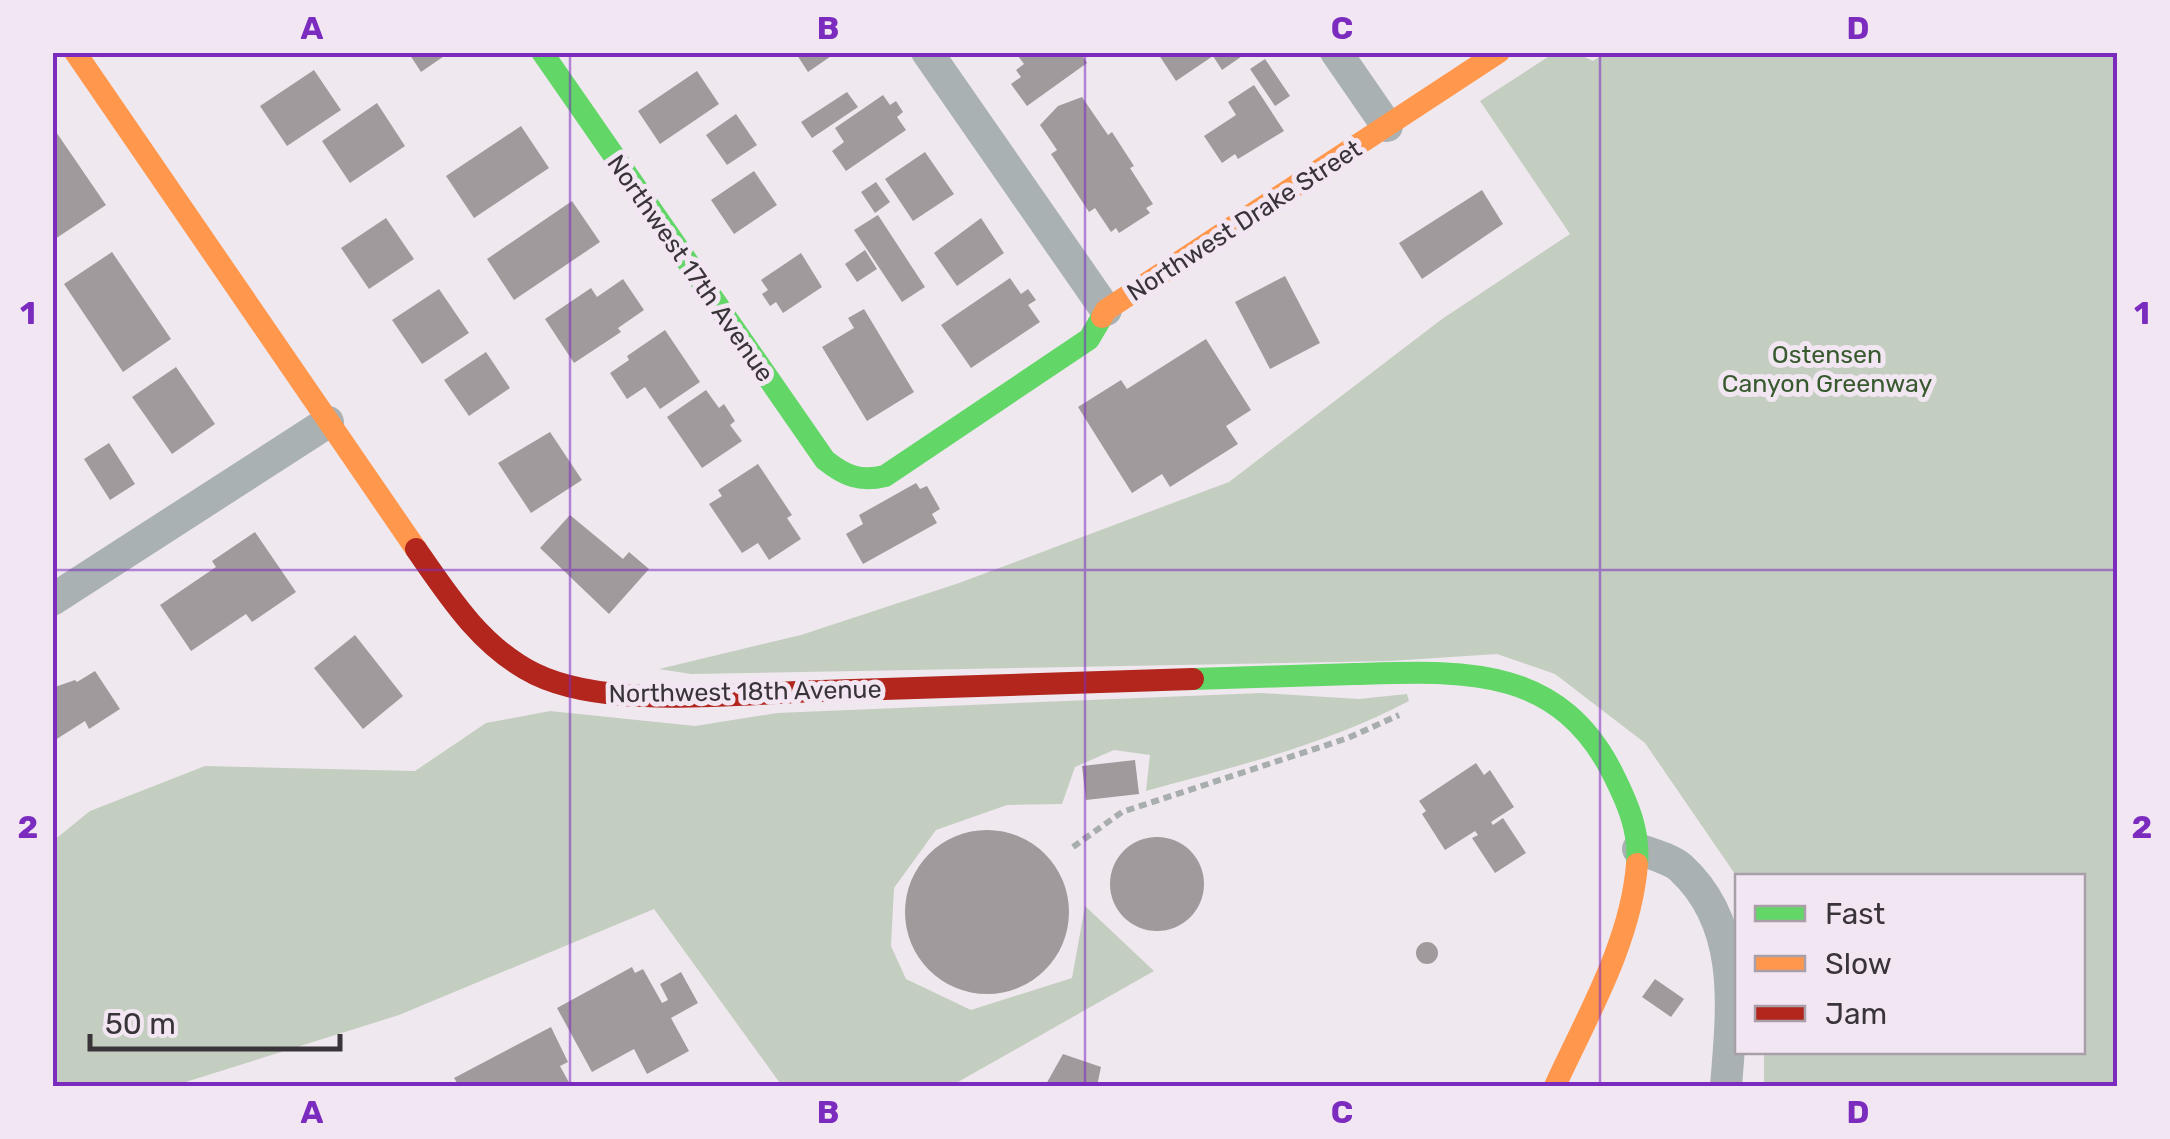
<svg xmlns="http://www.w3.org/2000/svg" width="2170" height="1139" font-family="Rubik,sans-serif">
	<style>
		.forest { fill: #c4cec0 }
		.building { fill: #a09a9c }
		.lines { fill: none; stroke-linecap: round; stroke-linejoin: round }
		.path { stroke: #a8adae; stroke-width: 6; stroke-dasharray: 8 5; stroke-linecap: butt }
		.street { stroke: #a9b1b3; stroke-width: 32 }
		.fast { stroke: #63d668; stroke-width: 22 }
		.slow { stroke: #ff974d; stroke-width: 22 }
		.jam { stroke: #b3261e; stroke-width: 22 }
		.grid { fill: none; stroke: #7b2cbf; stroke-width: 2.5; stroke-opacity: 0.55 }
		.labels { text-anchor: middle; stroke-width: 10; stroke-linejoin: round; paint-order: stroke }
		.street-label { font-size: 25px; fill: #393439; stroke: #f2e6f2 }
		.park-label { font-size: 25px; fill: #385a2f; stroke: #f2e6f2 }
		.neatline { fill: none; stroke: #7b2cbf; stroke-width: 4 }
		.grid-label { font-size: 32px; text-anchor: middle; font-weight: bold; fill: #7b2cbf }
	</style>
	<rect width="100%" height="100%" fill="#efe9ef"/>
	<path class="forest" d="M1607,52L2117,53V1086H1764V1052H2082V876L1737,877L1645,743L1555,674L1497,654L1390,661L691,674L659,669L801,635L959,583L1229,482L1442,319L1570,234L1480,101L1554,53H1576L1593,61Z
		M1261,693L1359,699L1407,694L1409,701C1326,745 1236,766 1146,791L1150,755L1114,750L1075,767L1062,804L1007,805L936,830L894,888L891,946L906,979L971,1010L1072,978L1085,906L1154,971L951,1086H782L654,909L399,1015L173,1086H53V841L90,811L205,766L415,771L486,723L550,711L695,726L777,713Z"/>
	<path class="building" d="M408,52H450L421,72Z
		M795,52H837L808,72Z
		M1015,52H1080L1087,63L1027,106L1011,84L1021,77L1016,70L1024,64Z
		M1157,52H1248L1222,70L1213,56L1176,81Z
		M1265,59L1290,96L1275,106L1250,69Z
		M314,70L341,110L287,146L260,106Z
		M697,71L719,104L660,144L638,111Z
		M1254,85L1284,131L1238,159L1235,154L1222,163L1204,136L1236,115L1228,102Z
		M847,92L858,107L812,138L801,122Z
		M883,95L890,105L896,101L903,112L897,117L906,130L846,171L832,151L844,142L835,128Z
		M1082,97L1108,135L1112,132L1134,166L1130,168L1153,204L1146,208L1150,213L1119,233L1116,228L1111,232L1095,208L1089,212L1051,154L1057,150L1040,125L1058,106Z
		M377,103L405,146L350,183L322,141Z
		M736,114L757,145L727,165L706,135Z
		M52,126L106,205L52,241Z
		M521,126L549,168L474,218L446,176Z
		M925,152L954,194L913,221L885,179Z
		M754,171L777,205L734,234L711,200Z
		M876,182L890,202L875,213L861,192Z
		M1482,190L1503,224L1422,279L1399,243Z
		M572,201L600,242L514,300L487,259Z
		M878,215L925,287L902,302L854,230Z
		M386,218L414,259L369,289L341,248Z
		M981,218L1004,253L957,286L934,253Z
		M865,250L877,269L857,282L845,264Z
		M112,252L171,339L123,372L64,284Z
		M801,253L822,287L783,313L776,302L770,306L762,294L768,290L761,280Z
		M1285,276L1320,343L1270,369L1235,302Z
		M1010,278L1021,294L1028,289L1036,300L1028,305L1040,322L971,368L941,325Z
		M623,279L644,310L618,328L621,332L574,363L545,319L591,288L597,297Z
		M439,289L469,333L422,364L392,320Z
		M864,309L914,392L867,421L822,347L854,328L848,318Z
		M665,330L700,382L660,409L645,387L627,399L610,373L629,360L627,356Z
		M1206,339L1251,410L1226,426L1238,444L1170,487L1162,474L1132,493L1078,407L1121,380L1127,389Z
		M486,352L510,388L469,416L444,380Z
		M176,367L215,424L172,454L132,397Z
		M706,390L719,408L724,404L735,421L730,425L742,441L702,468L667,417Z
		M550,432L582,480L531,513L498,463Z
		M109,443L135,484L110,500L84,459Z
		M758,464L792,515L787,518L801,539L769,560L758,543L742,553L709,504L722,496L718,490Z
		M916,483L920,489L927,486L940,509L932,514L937,523L863,564L846,534L863,524L859,515Z
		M570,515L623,559L629,552L649,569L609,614L540,548Z
		M255,532L296,592L252,622L246,614L191,651L160,605L216,567L212,561Z
		M355,635L403,696L363,729L314,668Z
		M95,671L120,709L89,729L85,721L52,742V688L75,680L77,682Z
		M1135,760L1139,794L1086,800L1082,766Z
		M1476,763L1484,775L1490,770L1514,807L1491,822L1493,825L1503,818L1526,853L1495,873L1472,838L1478,835L1475,831L1445,850L1422,814L1426,811L1419,801Z
		M905 912a82 82 0 1 1 164 0a82 82 0 1 1-164 0Z
		M1110 884a47 47 0 1 1 94 0a47 47 0 1 1-94 0Z
		M1416 953a11 11 0 1 1 22 0a11 11 0 1 1-22 0Z
		M632,967L635,973L643,969L662,1003L668,1000L660,984L681,972L698,1003L671,1018L689,1051L647,1074L634,1049L592,1072L557,1008Z
		M1655,979L1684,999L1671,1017L1642,997Z
		M551,1027L568,1062L560,1066L571,1086H459L454,1078Z
		M1063,1054L1101,1067L1097,1086H1045Z"/>
	<g class="lines">
		<path class="path" d="M1073,847L1122,812L1348,738L1399,715"/>
		<path class="street" d="M927,52L1106,310
			M1336,52L1387,126
			M52,600L328,422
			M1638,849C1651,854 1671,859 1681,868C1743,925 1732,1010 1726,1086"/>
		<path class="fast" d="M542,52L825,460C845,476 860,482 885,476L1089,339L1102,317
			M1193,679C1247,677 1301,676 1355,674C1463,671 1559,664 1614,776C1628,804 1640,832 1637,864"/>
		<path class="slow" d="M75,52L416,549
			M1102,317L1106,310L1499,52
			M1555,1086C1587,1016 1631,942 1637,864"/>
		<path class="jam" d="M416,549C449,597 482,648 535,674C609,710 739,693 821,691C945,687 1069,683 1193,679"/>
	</g>
	<path class="grid" d="M570,52V1086M1085,52V1086M1600,52V1086M52,570H2118"/>
	<g class="labels">
		<g class="street-label">
			<text transform="translate(1244 220) rotate(-33)" y="9">Northwest Drake Street</text>
			<text transform="translate(691 268) rotate(55)" y="9">Northwest 17th Avenue</text>
			<text transform="translate(745 691) rotate(-1)" y="9">Northwest 18th Avenue</text>
		</g>
		<g class="park-label">
			<text x="1827" y="363">Ostensen<tspan x="1827" dy="29">Canyon Greenway</tspan></text>
		</g>
	</g>
	<rect width="2170" height="1139" fill="none" stroke="#f2e6f2" stroke-width="110"/>
	<rect x="1735" y="874" width="350" height="180" fill="#f2e6f2" stroke="#a89fa8" stroke-width="2.5"/>
	<rect x="1755" y="906" width="50" height="15" fill="#63d668" stroke="#a89fa8" stroke-width="2.5"/>
	<text x="1825" y="924" font-size="30" fill="#393439">Fast</text>
	<rect x="1755" y="956" width="50" height="15" fill="#ff974d" stroke="#a89fa8" stroke-width="2.5"/>
	<text x="1825" y="974" font-size="30" fill="#393439">Slow</text>
	<rect x="1755" y="1006" width="50" height="15" fill="#b3261e" stroke="#a89fa8" stroke-width="2.5"/>
	<text x="1825" y="1024" font-size="30" fill="#393439">Jam</text>
	<path d="M90 1034v15h250v-15" fill="none" stroke="#393439" stroke-width="5"/>
	<text x="105" y="1034" font-size="30" fill="#393439" stroke="#f2e6f2" stroke-width="8" paint-order="stroke">50 m</text>
	<rect x="55" y="55" width="2060" height="1029" class="neatline"/>
	<g class="grid-label">
		<text x="312" y="39">A</text>
		<text x="828" y="39">B</text>
		<text x="1342" y="39">C</text>
		<text x="1858" y="39">D</text>
		<text x="28" y="324">1</text>
		<text x="2142" y="324">1</text>
		<text x="28" y="838">2</text>
		<text x="2142" y="838">2</text>
		<text x="312" y="1123">A</text>
		<text x="828" y="1123">B</text>
		<text x="1342" y="1123">C</text>
		<text x="1858" y="1123">D</text>
	</g>
</svg>
